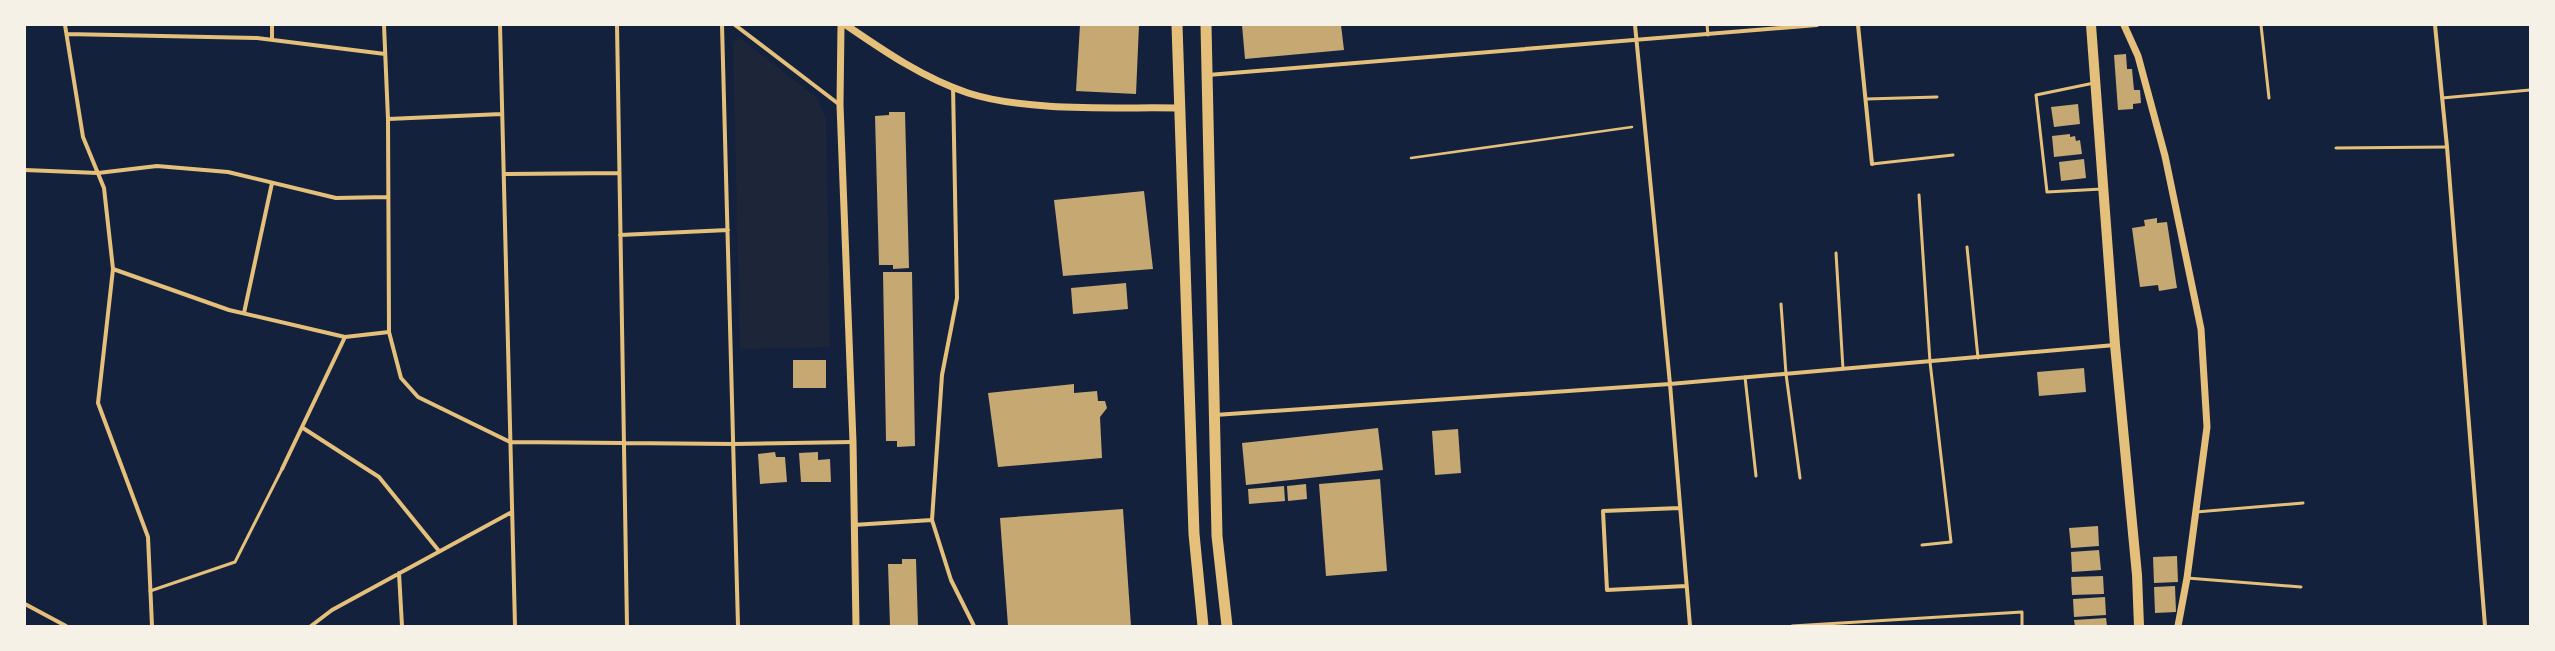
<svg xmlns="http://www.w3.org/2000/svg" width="2555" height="651" font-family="Jost,sans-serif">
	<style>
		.green { fill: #1d2539 }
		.building { fill: #c6a872 }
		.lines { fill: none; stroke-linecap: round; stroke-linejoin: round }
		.path { stroke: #e5c07b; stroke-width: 2.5 }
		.service { stroke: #e5c07b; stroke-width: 3 }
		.minor { stroke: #e5c07b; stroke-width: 4 }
		.tertiary { stroke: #e5c07b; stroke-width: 7 }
		.primary { stroke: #e5c07b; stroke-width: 10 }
		.trunk { stroke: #e5c07b; stroke-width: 11 }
	</style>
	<rect width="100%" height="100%" fill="#14213d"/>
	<path class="green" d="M740,38L817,98L826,118L830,347L740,349L733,42Z"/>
	<path class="building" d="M1080,25H1139L1136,94L1076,91Z
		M1242,25H1341L1344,50L1245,59Z
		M2126,54L2127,69H2132L2134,90H2140L2141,103L2133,104V109L2118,110L2114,55Z
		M2078,104L2080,124L2054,127L2051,107Z
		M889,112H905L909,268L893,269V265H879L875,116L889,115Z
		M2070,134V137L2075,136L2076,141L2080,140L2082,154L2054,157L2052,136Z
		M2084,159L2086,178L2061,181L2059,162Z
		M1144,191L1153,269L1063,276L1054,200Z
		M2157,218V223L2167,222L2177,288L2159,291L2158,285L2140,287L2132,228L2145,226L2144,220Z
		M883,272H912L915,446L897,447V441H886Z
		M1126,283L1128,309L1073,314L1071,288Z
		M793,360H826V388H793Z
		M2084,368L2086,392L2039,396L2037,372Z
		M1074,384V393L1097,391L1098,401H1105L1107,408L1100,417L1102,458L998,467L988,393Z
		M1378,428L1383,470L1246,485L1242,443Z
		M1458,429L1461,473L1435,475L1432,431Z
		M775,452L776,457H785L787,482L760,484L758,454Z
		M818,452V460L830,459L831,482H801L799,453Z
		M1380,479L1387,571L1326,576L1319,484Z
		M1306,484L1307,499L1288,501L1287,486Z
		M1284,486L1285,501L1249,504L1248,489Z
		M1123,509L1131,626H1008L1000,518Z
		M2098,526L2099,546L2071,548L2069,528Z
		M2099,550L2101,570L2072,572L2071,552Z
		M2177,556L2178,582L2154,583L2153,557Z
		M902,559H916L918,626H890L888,564H902Z
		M2103,576L2104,594L2072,595L2071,577Z
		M2175,586L2176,612L2155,613L2154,587Z
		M2105,597L2106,615L2074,617L2073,599Z
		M2106,618L2107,626H2075L2074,620Z"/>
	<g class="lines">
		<path class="path" d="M1411,158L1632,127"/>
		<path class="service" d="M1707,25L1708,35
			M2261,25L2269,98
			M2094,83L2036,95L2047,192L2102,189
			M2442,98L2530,90
			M1866,99L1937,97
			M2336,148L2447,147
			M1872,164L1953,155
			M1919,195L1930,362L1951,542L1922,545
			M1967,247L1978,358
			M1836,253L1843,369
			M1781,304L1786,374L1800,478
			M1745,377L1756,476
			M2196,512L2303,503
			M2187,578L2301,587
			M150,591L235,562L282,469
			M1792,626L2022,612V626"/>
		<path class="minor" d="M65,25L83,137L104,188L113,269L98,403L148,537L152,626
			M272,25V40
			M384,25L388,119L389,332L401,378L418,397L510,442L734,444L853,442
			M500,25L515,626
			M617,25L627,626
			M722,25L738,626
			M735,25L840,105
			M1635,25L1670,384L1690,626
			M1858,25L1872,164
			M2435,25L2447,147L2485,626
			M67,34L257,38L385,54
			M1208,75L1817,25
			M953,86L957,298L942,375L932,520L951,580L974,626
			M388,119L502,114
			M25,170L98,173L157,166L228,172L336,198L387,197
			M504,174L619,173
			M620,235L728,230
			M113,269L229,310L345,337L389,332
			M244,313L272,183
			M1215,415L1670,384L2115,345
			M303,428L379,477L439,551
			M282,469L345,337
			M1680,508L1603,511L1607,590L1686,586
			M853,525L932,520
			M399,573L402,626
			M25,604L66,626
			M311,626L332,610L512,512"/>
		<path class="tertiary" d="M841,25L840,105L853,442L856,626
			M846,25C884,51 923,78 968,93C1027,112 1115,107 1178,108
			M2124,25L2138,56L2165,156L2201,329L2207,427L2187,578L2178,626"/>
		<path class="primary" d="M2091,25L2115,345L2137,575L2139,626"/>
		<path class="trunk" d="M1177,25L1194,534L1203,626
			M1206,25L1217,536L1227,626"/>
	</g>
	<rect width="2555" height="651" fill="none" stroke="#f6f1e7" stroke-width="52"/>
</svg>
